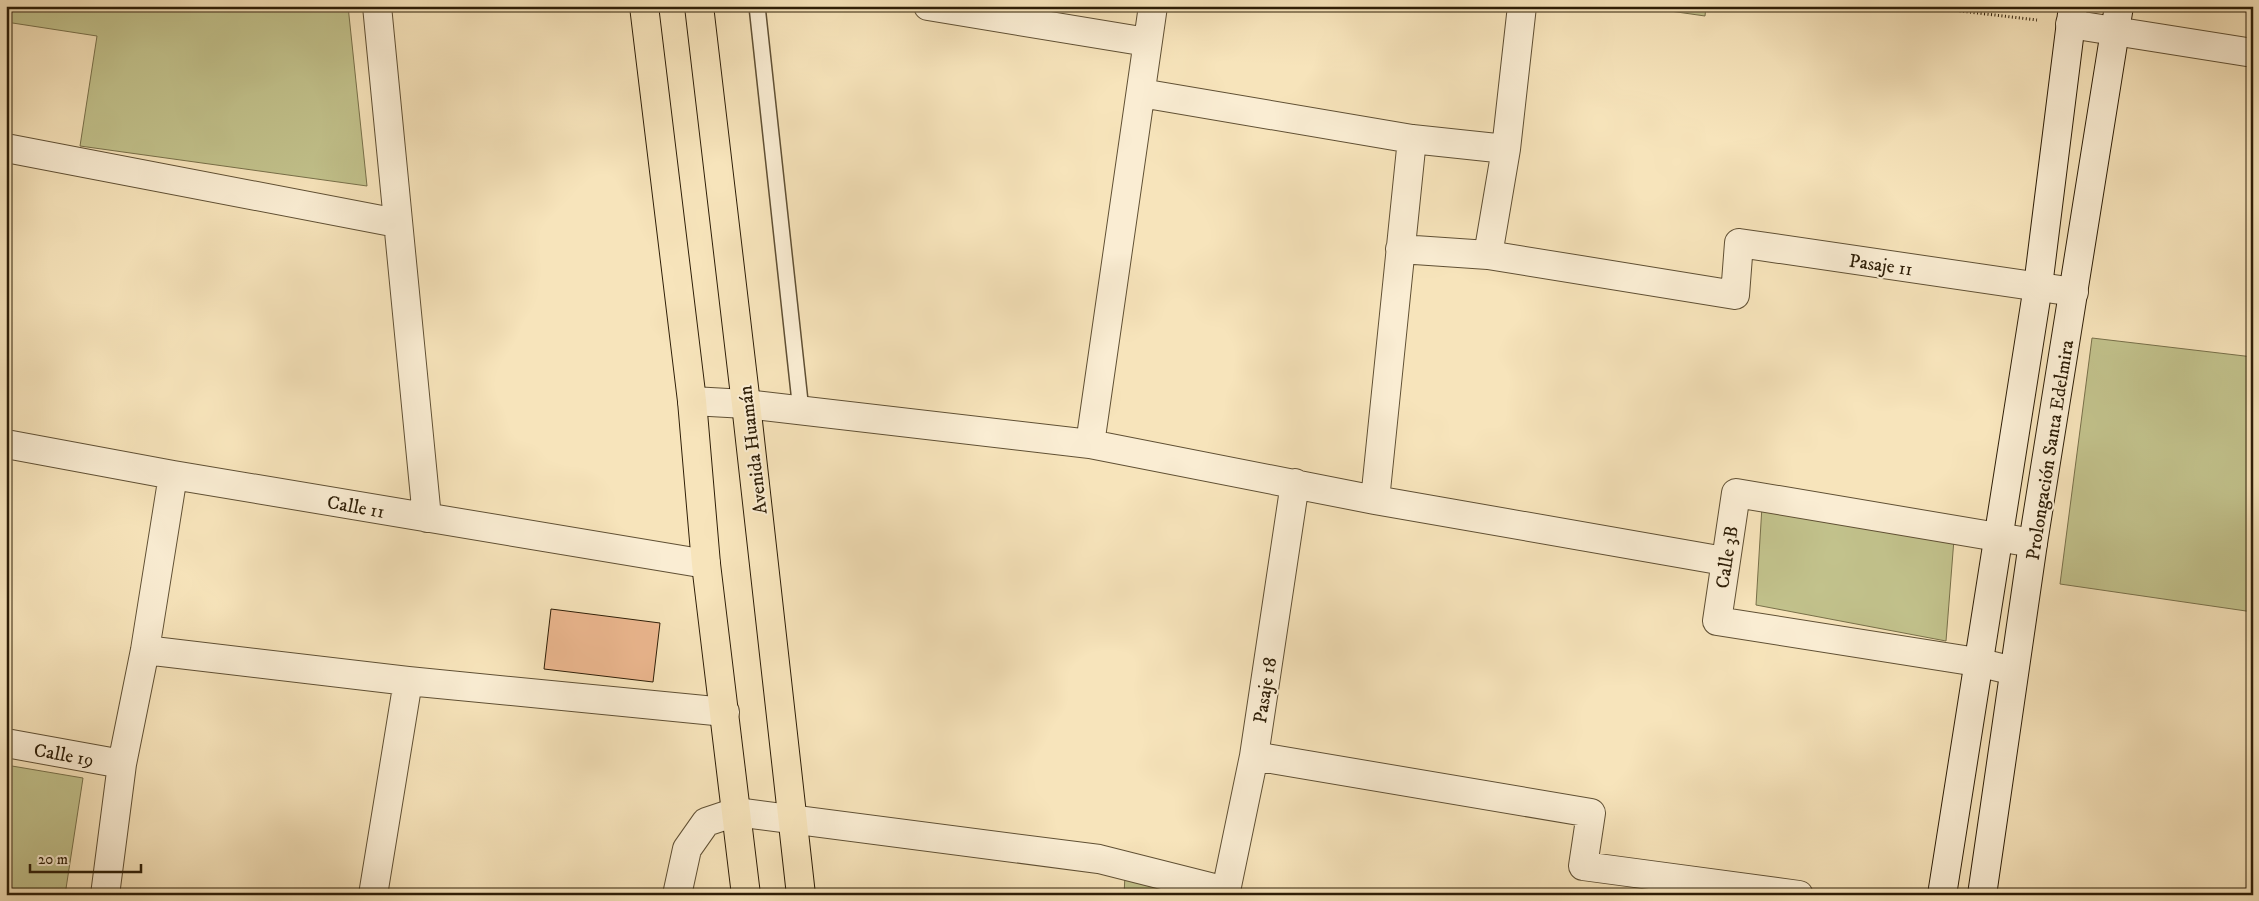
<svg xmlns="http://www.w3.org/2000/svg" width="2259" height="901" font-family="'IM FELL DW Pica',serif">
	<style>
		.green { fill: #c2c28c; stroke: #78704a }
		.building { fill: #edb890; stroke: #2e1e07 }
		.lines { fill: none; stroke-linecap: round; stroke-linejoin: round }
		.lane-casing { stroke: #605034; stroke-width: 18 }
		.street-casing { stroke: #605034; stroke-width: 30 }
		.secondary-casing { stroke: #2e1e07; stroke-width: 30 }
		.primary-casing { stroke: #2e1e07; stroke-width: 30 }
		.path { stroke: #2e1e07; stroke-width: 3; stroke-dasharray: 1 2.5; stroke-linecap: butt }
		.lane { stroke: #faedd3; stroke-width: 15 }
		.street { stroke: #faedd3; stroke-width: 28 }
		.secondary { stroke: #faedd3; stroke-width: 28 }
		.primary { stroke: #f7e4bb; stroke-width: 28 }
		.labels { text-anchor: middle; stroke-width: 4; stroke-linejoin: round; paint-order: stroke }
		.street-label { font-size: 19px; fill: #2e1e07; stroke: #faedd3 }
	</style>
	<rect width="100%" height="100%" fill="#f7e4bb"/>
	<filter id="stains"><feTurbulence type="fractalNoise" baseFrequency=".004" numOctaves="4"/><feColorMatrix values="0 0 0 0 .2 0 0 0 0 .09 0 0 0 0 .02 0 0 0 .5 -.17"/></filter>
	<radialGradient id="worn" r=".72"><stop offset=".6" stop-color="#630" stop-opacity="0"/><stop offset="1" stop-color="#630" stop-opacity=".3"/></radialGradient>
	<path class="green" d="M6,6H348L367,186L80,146L97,36L6,22Z
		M1635,6H1706L1705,16Z
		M2092,338L2253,357V612L2060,584Z
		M1762,506L1954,539L1946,641L1756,605Z
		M6,765L83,778L65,895H6Z
		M1125,875L1189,895H1124Z"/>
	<path class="building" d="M551,609L660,623L653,682L544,669Z"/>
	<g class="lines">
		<g class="lane-casing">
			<path id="lane" d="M757,6L801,411"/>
		</g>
		<g class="street-casing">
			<path id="street" d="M377,6L427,518
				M928,6L1147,42
				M2070,24L2253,53
				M1141,93L1412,139L1506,149
				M6,148L397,223
				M1400,249L1488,255L1735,295L1739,243L2074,292
				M1488,255L1506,149L1522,6
				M692,401L746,404L1090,444L1375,500L1724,561
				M6,444L173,475L706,564
				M1090,444L1153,6
				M1375,500L1412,139
				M145,650L408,681L725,712
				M2014,671L1977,662L1717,621L1736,493L2033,543
				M6,743L122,764
				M1254,756L1591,813L1583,866L1799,895
				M105,895L122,764L145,650L173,475
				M373,895L408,681
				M677,895L687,849L706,822L736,812L1099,859L1226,891
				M1228,895L1226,891L1254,756L1295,483"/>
		</g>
		<g class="secondary-casing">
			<path id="secondary" d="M1942,895L2038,286L2073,6
				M1982,895L2033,543L2119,6"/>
		</g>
		<g class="primary-casing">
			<path id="primary" d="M644,6L692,401L706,564L746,895
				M699,6L746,404L801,895"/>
		</g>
		<path class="path" d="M1918,6L2037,20"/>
		<use href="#lane" class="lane"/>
		<use href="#street" class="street"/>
		<use href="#secondary" class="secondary"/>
		<use href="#primary" class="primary"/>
	</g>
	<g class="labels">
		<g class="street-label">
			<text transform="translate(1881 264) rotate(8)" y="7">Pasaje 11</text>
			<text transform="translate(752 450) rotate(-97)" y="7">Avenida Huamán</text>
			<text transform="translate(2049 450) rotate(-81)" y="7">Prolongación Santa Edelmira</text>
			<text transform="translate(356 506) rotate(10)" y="7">Calle 11</text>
			<text transform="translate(1726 557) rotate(-81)" y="7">Calle 3B</text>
			<text transform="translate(1264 690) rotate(-81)" y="7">Pasaje 18</text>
			<text transform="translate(64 754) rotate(10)" y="7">Calle 19</text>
		</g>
	</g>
	<rect width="2259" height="901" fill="none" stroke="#f7e4bb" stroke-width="25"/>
	<rect x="8" y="8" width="2244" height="886" fill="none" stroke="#2e1e07" stroke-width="2.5"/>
	<rect x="12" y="12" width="2234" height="876" fill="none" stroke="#2e1e07"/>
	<path d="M30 864v8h111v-8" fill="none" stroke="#2e1e07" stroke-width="2.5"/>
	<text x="38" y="864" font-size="15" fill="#2e1e07" stroke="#faedd3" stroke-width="4" paint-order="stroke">20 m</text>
	<rect width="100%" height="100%" filter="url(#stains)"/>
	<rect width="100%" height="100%" fill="url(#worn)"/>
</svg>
